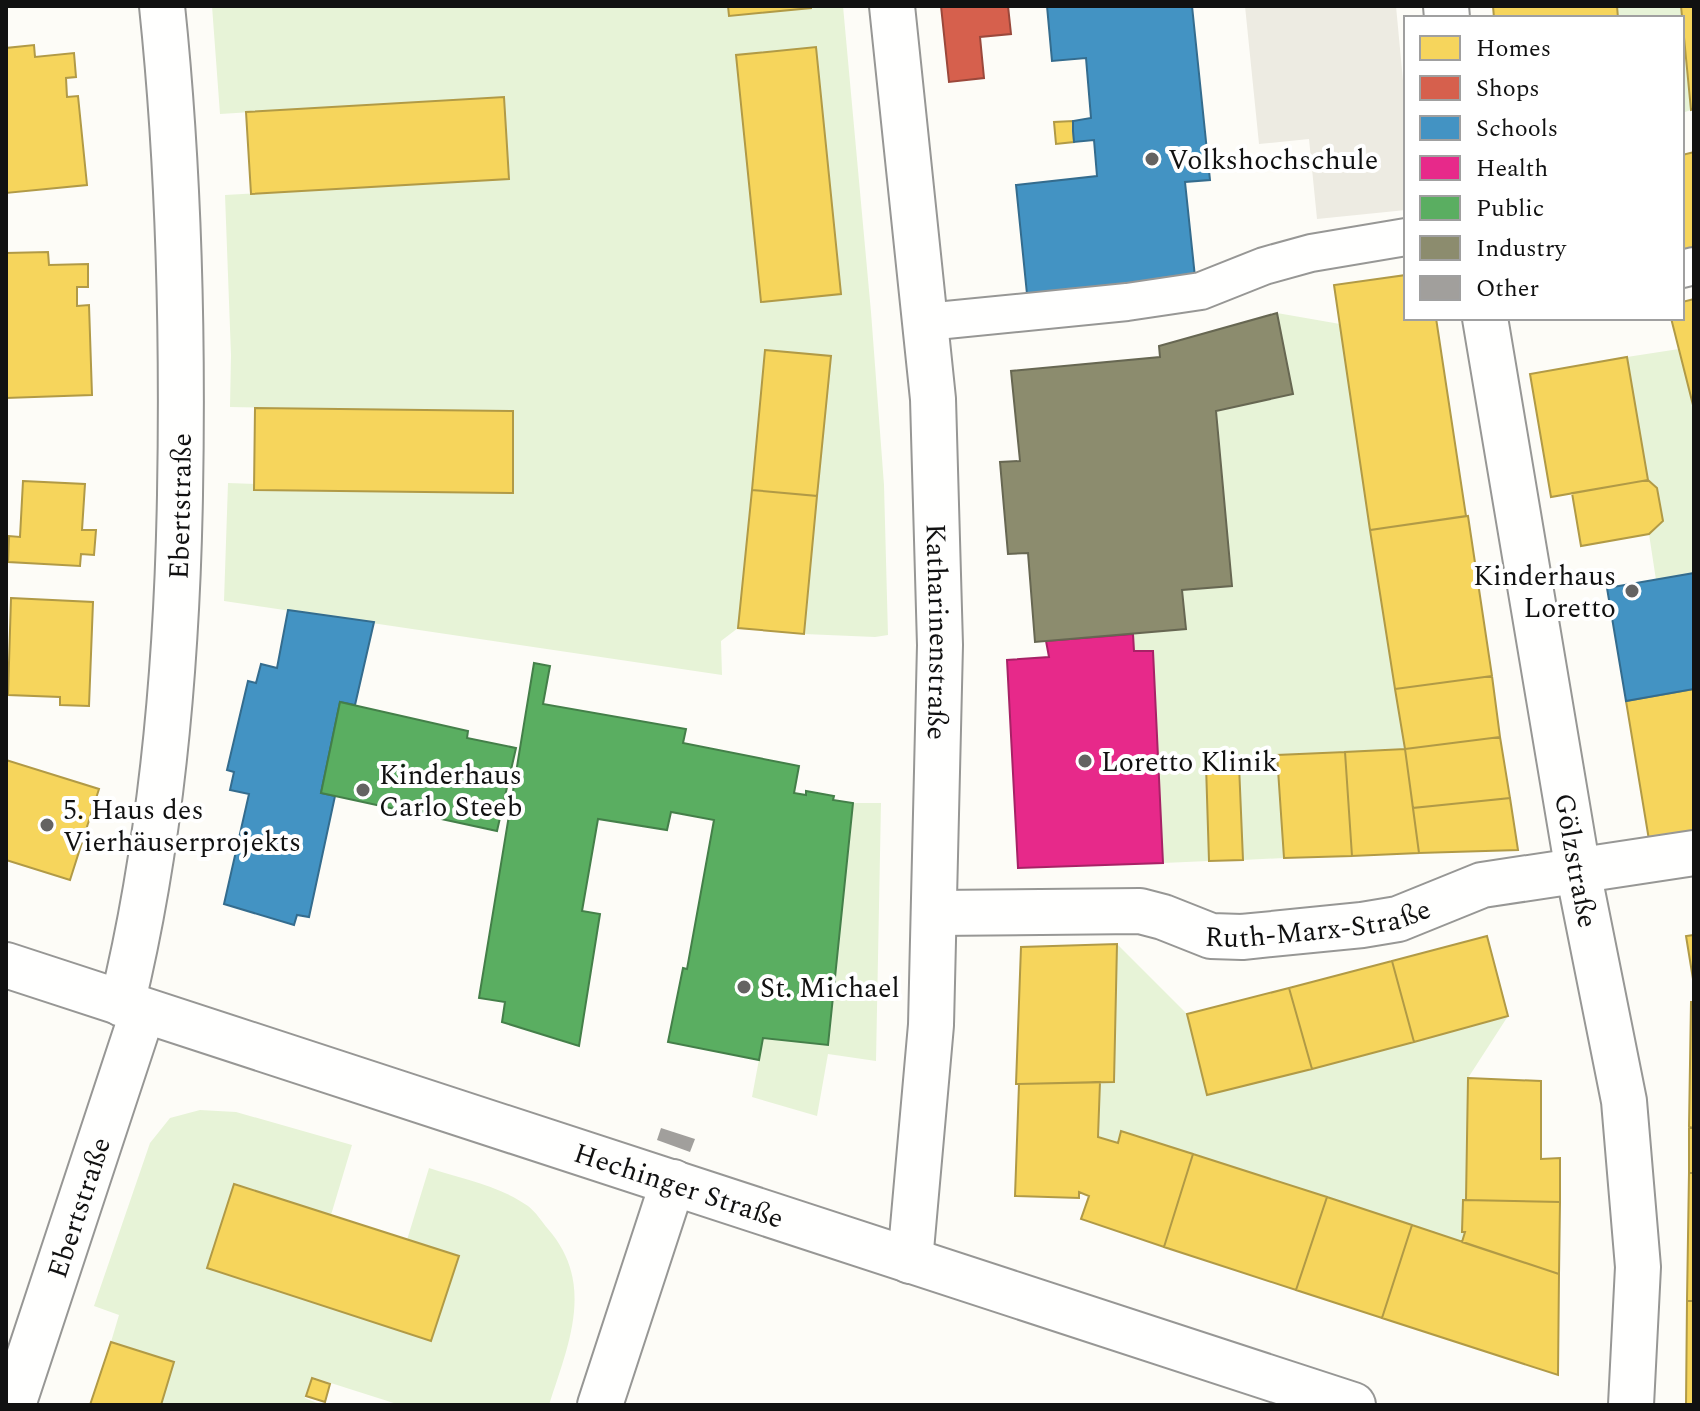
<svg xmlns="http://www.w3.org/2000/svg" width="1700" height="1411" font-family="Spectral,serif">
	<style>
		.green { fill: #e7f3d7; fill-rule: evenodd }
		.plaza { fill: #edebe2 }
		.homes { fill: #f6d55c; stroke: #b19a46; stroke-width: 2 }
		.shops { fill: #d6604d; stroke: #9b483b; stroke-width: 2 }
		.schools { fill: #4393c3; stroke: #346c8e; stroke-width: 2 }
		.health { fill: #e7298a; stroke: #a72266; stroke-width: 2 }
		.public { fill: #5aae61; stroke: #447f49; stroke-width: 2 }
		.industry { fill: #8c8c6e; stroke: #676752; stroke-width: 2 }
		.building { fill: #a19f9c }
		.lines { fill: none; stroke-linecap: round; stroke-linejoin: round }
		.pedestrian-casing { stroke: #979795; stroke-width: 40 }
		.minor-casing { stroke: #979795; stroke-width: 48 }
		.tertiary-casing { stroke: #979795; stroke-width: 48 }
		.pedestrian { stroke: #fffffe; stroke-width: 36 }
		.minor { stroke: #fffffe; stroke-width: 44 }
		.tertiary { stroke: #fffffe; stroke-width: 44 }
		.poi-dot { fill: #646362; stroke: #fff; stroke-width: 3 }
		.labels { text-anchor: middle; stroke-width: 8; stroke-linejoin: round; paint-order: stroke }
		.poi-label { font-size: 28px; fill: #111; stroke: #fff; text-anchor: start }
		.street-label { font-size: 28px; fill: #111; stroke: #fff }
	</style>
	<rect width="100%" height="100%" fill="#fdfcf7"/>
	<path class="green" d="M212,6H728L729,16L811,6H843L871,312L884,485L888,635L875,637L804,634L817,496L765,350L738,628L721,641L722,675L224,601L228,483L512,492L513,412L230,407L231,355L225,195L508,179L504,97L220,114ZM816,48L841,294L762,302L736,56Z
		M1617,6H1681L1682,18H1618Z
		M1682,19L1691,110L1682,113Z
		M1277,313L1340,324L1405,749L1278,755L1284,858L1243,860L1239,765H1206L1209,861L1163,863L1153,651H1134L1133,634L1186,629L1182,590L1232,586L1216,411L1292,394Z
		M1679,349L1694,409V573L1656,580L1649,534L1663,520L1657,488L1648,480L1627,357Z
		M853,803H881L876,1061L828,1054L817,1116L752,1097L763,1038L828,1044Z
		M1117,944L1187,1014L1207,1095L1508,1016L1468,1078L1466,1200L1463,1201L1462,1231L1465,1232L1462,1242L1122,1131L1118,1143L1098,1137L1100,1082L1114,1081Z
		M200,1110L236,1112L352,1145L331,1215L234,1184L207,1268L407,1240L429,1168C462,1179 500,1186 528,1206C536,1212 542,1222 548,1229C596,1284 568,1345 549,1405H400L312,1377L305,1398L322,1405H161L174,1362L111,1342L119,1315L94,1306L150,1143L170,1118Z"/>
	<path class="plaza" d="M1245,6H1396L1406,113V210L1317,219L1309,139L1259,144Z"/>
	<path class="homes" d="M728,6H811V8L729,16Z
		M1493,6H1617L1618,18H1494Z
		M1681,6H1694V109L1691,110Z
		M34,45L35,57L74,53L76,77L66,78L67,97L78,96L87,185L6,193V48Z
		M816,47L841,294L761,302L736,55Z
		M504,97L509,179L251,194L246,112Z
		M1073,121L1074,142L1056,144L1054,122Z
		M1694,152V247L1682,251V155Z
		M48,252L49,265L88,264V287H77V306L89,305L92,395L6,398V253Z
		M1406,275V318H1436L1466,516L1370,530L1334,285Z
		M1694,299V409L1671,318H1682V302Z
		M765,350L831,356L817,496L752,490Z
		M1627,357L1648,480L1551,497L1530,374Z
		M255,408L513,411V493L254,490Z
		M1648,480L1657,488L1663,521L1649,534L1581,546L1572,493Z
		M23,481L85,484L82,530H96L94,555L81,554L80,566L8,562L9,536L20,537Z
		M752,490L817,496L804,634L738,628Z
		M1468,516L1492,676L1395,689L1370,530Z
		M11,598L93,602L89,706L60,705V697L8,695Z
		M1492,676L1500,737L1405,749L1395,689Z
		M1694,689V838L1650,846L1626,701Z
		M1500,737L1510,798L1413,808L1405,749Z
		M1405,749L1419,853L1352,856L1345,752Z
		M1345,752L1352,856L1284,858L1277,755Z
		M6,760L99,789L70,880L6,860Z
		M1206,765H1239L1243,860L1209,861Z
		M1510,798L1518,850L1419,853L1413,808Z
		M1694,935V985L1686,936Z
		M1487,936L1508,1016L1414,1042L1392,961Z
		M1117,944L1114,1082L1016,1084L1021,947Z
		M1392,961L1414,1042L1312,1069L1289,988Z
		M1289,988L1312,1069L1207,1095L1187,1014Z
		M1691,1002H1694V1128L1689,1127Z
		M1468,1078L1541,1081V1159L1560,1158V1202L1466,1200Z
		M1100,1082L1098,1137L1118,1143L1121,1131L1193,1154L1164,1247L1081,1219L1089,1196L1079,1192V1198L1015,1196L1019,1084Z
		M1689,1127L1694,1128V1173H1689Z
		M1193,1154L1327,1197L1296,1290L1164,1247Z
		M1689,1173H1694V1301H1687Z
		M234,1184L459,1256L431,1341L207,1268Z
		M1327,1197L1412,1225L1382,1318L1296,1290Z
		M1463,1200L1560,1202L1559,1274L1462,1242L1465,1232H1462Z
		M1412,1225L1559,1274L1558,1375L1382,1318Z
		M1687,1301H1694V1405H1686Z
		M111,1342L174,1362L161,1405H90Z
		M312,1378L330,1384L325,1402L306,1396Z"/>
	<path class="shops" d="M941,6H1008L1011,34L980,37L984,78L949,82Z"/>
	<path class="schools" d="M1047,6H1192L1210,180L1185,182L1195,277L1027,294L1016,185L1097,176L1094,140L1074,142L1073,131V121L1091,118L1086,58L1052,61Z
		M1694,573V689L1626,701L1607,588Z
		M288,610L374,622L355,705L340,702L321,793L335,796L309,917L297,915L294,925L224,904L249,794L230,790L234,772L227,770L248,681L256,683L261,664L277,668Z"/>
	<path class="health" d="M1133,634L1134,651H1153L1163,863L1018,868L1007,660L1049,657L1046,641Z"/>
	<path class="public" d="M534,663L550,666L543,704L686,729L683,743L799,766L794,793L806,795V791L834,796L833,800L853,803L828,1045L763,1038L759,1060L668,1042L683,968L687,969L714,820L671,812L667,830L598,819L582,911L600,914L579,1046L502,1022L505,1002L479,998Z
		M340,702L468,731L467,738L516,748L497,831L321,793Z"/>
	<path class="industry" d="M1277,313L1293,394L1216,411L1232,586L1182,590L1186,629L1035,642L1028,553L1008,554L1000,462L1020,461L1011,371L1160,357L1159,346Z"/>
	<path class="building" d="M661,1128L695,1139L690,1152L657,1140Z"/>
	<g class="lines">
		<g class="pedestrian-casing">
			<path id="pedestrian" d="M1682,269L1694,266
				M926,322L1127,302L1201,291L1264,266L1311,253L1406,237"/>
		</g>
		<g class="minor-casing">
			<g id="minor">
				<path id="s1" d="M892,6L933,399L940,645L931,1025L910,1261"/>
				<path d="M1446,6L1447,18"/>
				<path id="s2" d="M1485,318L1578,871L1624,1101L1638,1267L1631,1405"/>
				<path id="s3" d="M935,913L1140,911L1163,917L1211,936L1242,937L1362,925L1398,919L1482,885L1694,853"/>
				<path id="s4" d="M122,1004C162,840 177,663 180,495C183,331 179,168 162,6"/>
				<path id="s5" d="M13,1405L143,1011"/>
				<path d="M600,1405L673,1182"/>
			</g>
		</g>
		<g class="tertiary-casing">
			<g id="tertiary">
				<path id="s6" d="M6,965L1353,1405"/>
			</g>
		</g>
		<use href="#pedestrian" class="pedestrian"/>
		<use href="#minor" class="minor"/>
		<use href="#tertiary" class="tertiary"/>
	</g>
	<g class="poi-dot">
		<circle cx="1152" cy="159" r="8"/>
		<circle cx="1632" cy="591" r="8"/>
		<circle cx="1085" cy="761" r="8"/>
		<circle cx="363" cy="790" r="8"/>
		<circle cx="47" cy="825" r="8"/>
		<circle cx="744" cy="987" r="8"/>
	</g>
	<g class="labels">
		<g class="poi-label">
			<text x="1168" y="169">Volkshochschule</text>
			<text x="1616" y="585" text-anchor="end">Kinderhaus<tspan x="1616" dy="32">Loretto</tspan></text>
			<text x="1101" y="771">Loretto Klinik</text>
			<text x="379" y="784">Kinderhaus<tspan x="379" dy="32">Carlo Steeb</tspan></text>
			<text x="63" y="819">5. Haus des<tspan x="63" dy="32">Vierhäuserprojekts</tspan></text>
			<text x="760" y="997">St. Michael</text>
		</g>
		<g class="street-label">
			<text dy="10" stroke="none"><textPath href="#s4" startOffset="502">Ebertstraße</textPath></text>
			<text dy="10" stroke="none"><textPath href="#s1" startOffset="628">Katharinenstraße</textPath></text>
			<text dy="10" stroke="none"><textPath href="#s2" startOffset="550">Gölzstraße</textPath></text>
			<text dy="10" stroke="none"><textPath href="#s3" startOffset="388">Ruth-Marx-Straße</textPath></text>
			<text dy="10" stroke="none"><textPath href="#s6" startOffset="708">Hechinger Straße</textPath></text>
			<text dy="10" stroke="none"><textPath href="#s5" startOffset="208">Ebertstraße</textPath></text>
		</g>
	</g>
	<rect width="1700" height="1411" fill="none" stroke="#111111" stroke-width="16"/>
	<rect x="1404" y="16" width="280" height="304" fill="#ffffff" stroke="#a0a0a0" stroke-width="2"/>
	<rect x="1420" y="36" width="40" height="24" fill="#f6d55c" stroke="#a0a0a0" stroke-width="2"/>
	<text x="1476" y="56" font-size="24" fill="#111111">Homes</text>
	<rect x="1420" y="76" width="40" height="24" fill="#d6604d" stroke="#a0a0a0" stroke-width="2"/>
	<text x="1476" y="96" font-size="24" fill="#111111">Shops</text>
	<rect x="1420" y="116" width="40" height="24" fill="#4393c3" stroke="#a0a0a0" stroke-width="2"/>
	<text x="1476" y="136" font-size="24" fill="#111111">Schools</text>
	<rect x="1420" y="156" width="40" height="24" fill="#e7298a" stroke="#a0a0a0" stroke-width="2"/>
	<text x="1476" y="176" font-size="24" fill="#111111">Health</text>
	<rect x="1420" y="196" width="40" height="24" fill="#5aae61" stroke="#a0a0a0" stroke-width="2"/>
	<text x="1476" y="216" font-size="24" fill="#111111">Public</text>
	<rect x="1420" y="236" width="40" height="24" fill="#8c8c6e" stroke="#a0a0a0" stroke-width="2"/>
	<text x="1476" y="256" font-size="24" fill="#111111">Industry</text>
	<rect x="1420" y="276" width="40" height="24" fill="#a19f9c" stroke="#a0a0a0" stroke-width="2"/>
	<text x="1476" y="296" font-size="24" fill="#111111">Other</text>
</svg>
